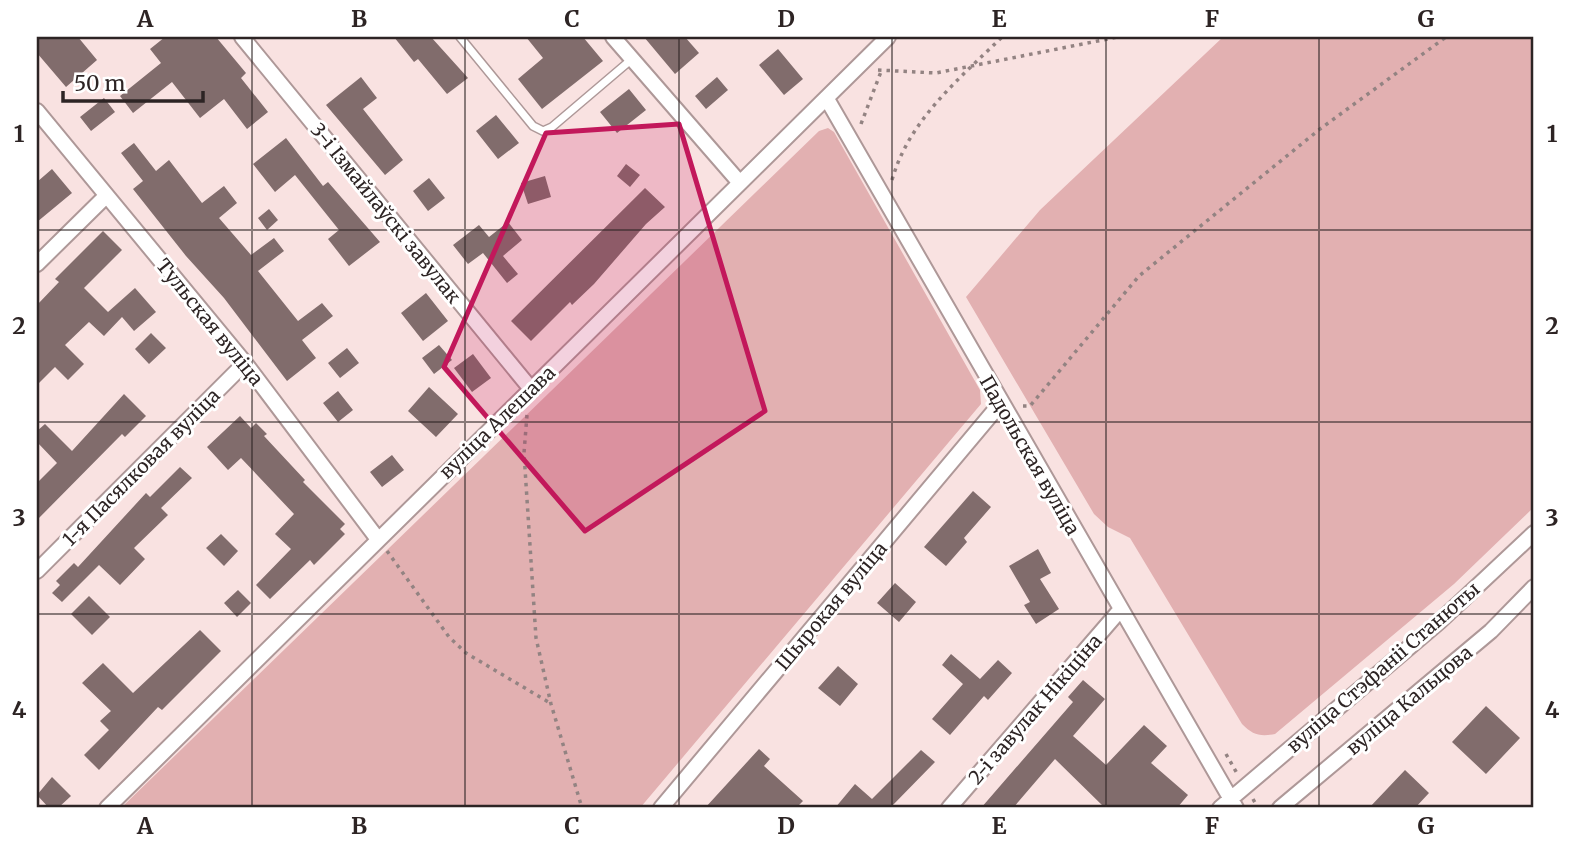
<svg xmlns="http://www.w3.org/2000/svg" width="1571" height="845" font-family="Merriweather,serif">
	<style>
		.green { fill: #e2b0b1 }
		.building { fill: #816c6c }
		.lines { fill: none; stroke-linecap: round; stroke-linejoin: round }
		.lane-casing { stroke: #ae9898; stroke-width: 10 }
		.street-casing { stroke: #ae9898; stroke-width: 18 }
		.path { stroke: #938382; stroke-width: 3.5; stroke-dasharray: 3.5 5; stroke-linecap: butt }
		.lane { stroke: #fff; stroke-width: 7 }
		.street { stroke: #fff; stroke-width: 14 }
		.marked { fill: #c2185b; fill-opacity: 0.2; stroke: #c2185b; stroke-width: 5; stroke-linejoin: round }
		.grid { fill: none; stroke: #2d2424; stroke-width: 2; stroke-opacity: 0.55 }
		.labels { text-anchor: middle; stroke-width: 6; stroke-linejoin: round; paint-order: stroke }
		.street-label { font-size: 19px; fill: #2d2424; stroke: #fff }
		.neatline { fill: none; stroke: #2d2424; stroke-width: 2.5 }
		.grid-label { font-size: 23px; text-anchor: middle; font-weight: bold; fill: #2d2424 }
	</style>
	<rect width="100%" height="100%" fill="#f9e2e1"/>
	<path class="green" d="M1223,37H1534V507L1454,584L1275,734C1260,737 1253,735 1242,724L1130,538L1108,527L1094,514L966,297L1040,210Z
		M828,128L834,132L980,390L981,404L640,808H121L819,131Z"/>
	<path class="building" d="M37,37H78L97,60L66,87L37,53Z
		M165,37H216L246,73L241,78L268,112L247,129L224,99L200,118L172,82L133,113L120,96L161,63L150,49Z
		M394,37H431L468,78L447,94L418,59L414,62Z
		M526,37H583L603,61L542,109L518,79L543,58Z
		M644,37H685L699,53L675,74Z
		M778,49L803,79L784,95L759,65Z
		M361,77L377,98L363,109L403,160L385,175L326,105Z
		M717,77L728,90L706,109L695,96Z
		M629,89L646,110L617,133L600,112Z
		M104,98L115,112L91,131L80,117Z
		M496,115L519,143L498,159L476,131Z
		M286,138L323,186L328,182L380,242L349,266L328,239L339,230L295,175L275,192L253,164Z
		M134,143L156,171L169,160L202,203L224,186L237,203L219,218L251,255L274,238L284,251L258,271L298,321L322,303L333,316L302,340L316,358L287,381L224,298L186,256L133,189L143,181L121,153Z
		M626,164L640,175L630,187L617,176Z
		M52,169L72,193L37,222V182Z
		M545,176L551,197L528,204L521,183Z
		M429,178L445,198L428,211L413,191Z
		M645,188L665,207L646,224L594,284L572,305L570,302L531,341L511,321Z
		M269,209L278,220L267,230L258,218Z
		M508,222L522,240L503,256L518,274L507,283L483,253L468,264L453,245L479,225L489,237Z
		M103,231L122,250L84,288L108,312L135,288L156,312L134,331L122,317L104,336L89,322L65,345L84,364L68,380L55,367L37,385V305L59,282L55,279Z
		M426,293L448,321L423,341L401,313Z
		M151,333L166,348L149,364L135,349Z
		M439,345L452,360L434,374L422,358Z
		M347,348L359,363L340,378L328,363Z
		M473,354L491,378L472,392L454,368Z
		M429,387L458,414L436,437L408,411Z
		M338,391L353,410L338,422L323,403Z
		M124,394L146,416L125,437L122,434L37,520V483L57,463L37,442V431L45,424L72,451Z
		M240,416L251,428L256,423L267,434L264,436L305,480L303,482L345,524L340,529L345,534L314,565L310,560L270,599L256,585L291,549L275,534L294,514L241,458L228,470L207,447Z
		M392,455L404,470L382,487L370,472Z
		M180,467L192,478L161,508L168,515L134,548L145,559L120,585L99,565L62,602L52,593L60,585L56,581L74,563L78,567L146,493L150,497Z
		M973,491L991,507L964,538L967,542L946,566L924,547Z
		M221,534L238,551L224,566L206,548Z
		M1038,549L1051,573L1040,579L1059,609L1036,624L1024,605L1030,602L1009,566Z
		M895,583L916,602L899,622L877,603Z
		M238,590L251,603L237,617L224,603Z
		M89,596L110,617L92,635L71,614Z
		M200,630L221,651L162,710L158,707L99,770L84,755L109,730L100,721L111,711L82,683L103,663L133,693Z
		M951,654L980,679L998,660L1012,673L988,700L984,696L950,735L932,719L963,684L942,665Z
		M838,666L858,684L840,706L818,688Z
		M1083,680L1105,699L1073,736L1106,765L1144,725L1167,746L1151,763L1188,795L1177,808H1105L1055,759L1013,808H981L1073,702L1068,697Z
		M1486,706L1520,738L1486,774L1452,742Z
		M759,749L770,759L764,766L803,801L796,808H705Z
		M921,750L935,762L890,808H835L855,784L872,799Z
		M1405,770L1429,793L1415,808H1369Z
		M52,777L71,796L58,808H49L37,795Z"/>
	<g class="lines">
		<g class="lane-casing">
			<path id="lane" d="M460,37L533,126L543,131L552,127L632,59"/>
		</g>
		<g class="street-casing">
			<path id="street" d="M242,37L531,389
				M613,37L740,183
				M827,99L1236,808
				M37,111L245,363L377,538
				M37,264L106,196
				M37,571L245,363
				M107,808L888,37
				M661,808L1000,404
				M949,808L1121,609
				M1220,808L1439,622L1534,533
				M1280,808L1491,631L1534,587"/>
		</g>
		<path class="path" d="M878,70L936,73L1118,37
			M861,124L882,69
			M892,180C909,120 958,80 1002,37
			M1023,406H1030L1139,276L1320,129L1446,37
			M527,415L524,453L536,638L551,704L582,808
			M387,551L449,637L466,653L550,703
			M1226,754L1238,775
			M1253,799L1258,808"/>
		<use href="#lane" class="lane"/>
		<use href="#street" class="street"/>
	</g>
	<path class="marked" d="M679,124L765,411L585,531L444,367L546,133Z"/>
	<path class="grid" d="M252,37V808M465,37V808M679,37V808M892,37V808M1106,37V808M1319,37V808M37,230H1534M37,422H1534M37,614H1534"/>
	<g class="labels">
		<g class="street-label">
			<text transform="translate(386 213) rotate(51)" y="7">3-і Ізмайлаўскі завулак</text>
			<text transform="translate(210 322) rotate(51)" y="7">Тульская вуліца</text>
			<text transform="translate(497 422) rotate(-44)" y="7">вуліца Алешава</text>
			<text transform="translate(1030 455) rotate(60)" y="7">Падольская вуліца</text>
			<text transform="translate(141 467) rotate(-45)" y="7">1-я Пасялковая вуліца</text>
			<text transform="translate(831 606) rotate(-50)" y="7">Шырокая вуліца</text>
			<text transform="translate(1383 667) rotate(-41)" y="7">вуліца Стэфаніі Станюты</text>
			<text transform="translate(1409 700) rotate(-40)" y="7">вуліца Кальцова</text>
			<text transform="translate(1035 709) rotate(-49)" y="7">2-і завулак Нікіціна</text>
		</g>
	</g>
	<rect width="1571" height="845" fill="none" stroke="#ffffff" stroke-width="77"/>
	<path d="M63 91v10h140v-10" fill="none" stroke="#2d2424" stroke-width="3.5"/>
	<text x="74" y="91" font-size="21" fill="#2d2424" stroke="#ffffff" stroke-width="5" paint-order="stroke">50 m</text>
	<rect x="38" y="38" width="1494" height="768" class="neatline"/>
	<g class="grid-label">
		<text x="145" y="27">A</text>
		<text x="359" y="27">B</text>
		<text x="572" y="27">C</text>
		<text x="786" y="27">D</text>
		<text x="999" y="27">E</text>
		<text x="1212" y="27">F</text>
		<text x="1426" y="27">G</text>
		<text x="19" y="142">1</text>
		<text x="1552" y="142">1</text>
		<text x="19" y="334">2</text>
		<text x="1552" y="334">2</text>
		<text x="19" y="526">3</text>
		<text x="1552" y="526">3</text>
		<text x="19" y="718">4</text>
		<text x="1552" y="718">4</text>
		<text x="145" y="834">A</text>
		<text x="359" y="834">B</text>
		<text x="572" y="834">C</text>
		<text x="786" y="834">D</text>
		<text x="999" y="834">E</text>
		<text x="1212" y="834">F</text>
		<text x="1426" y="834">G</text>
	</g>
</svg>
